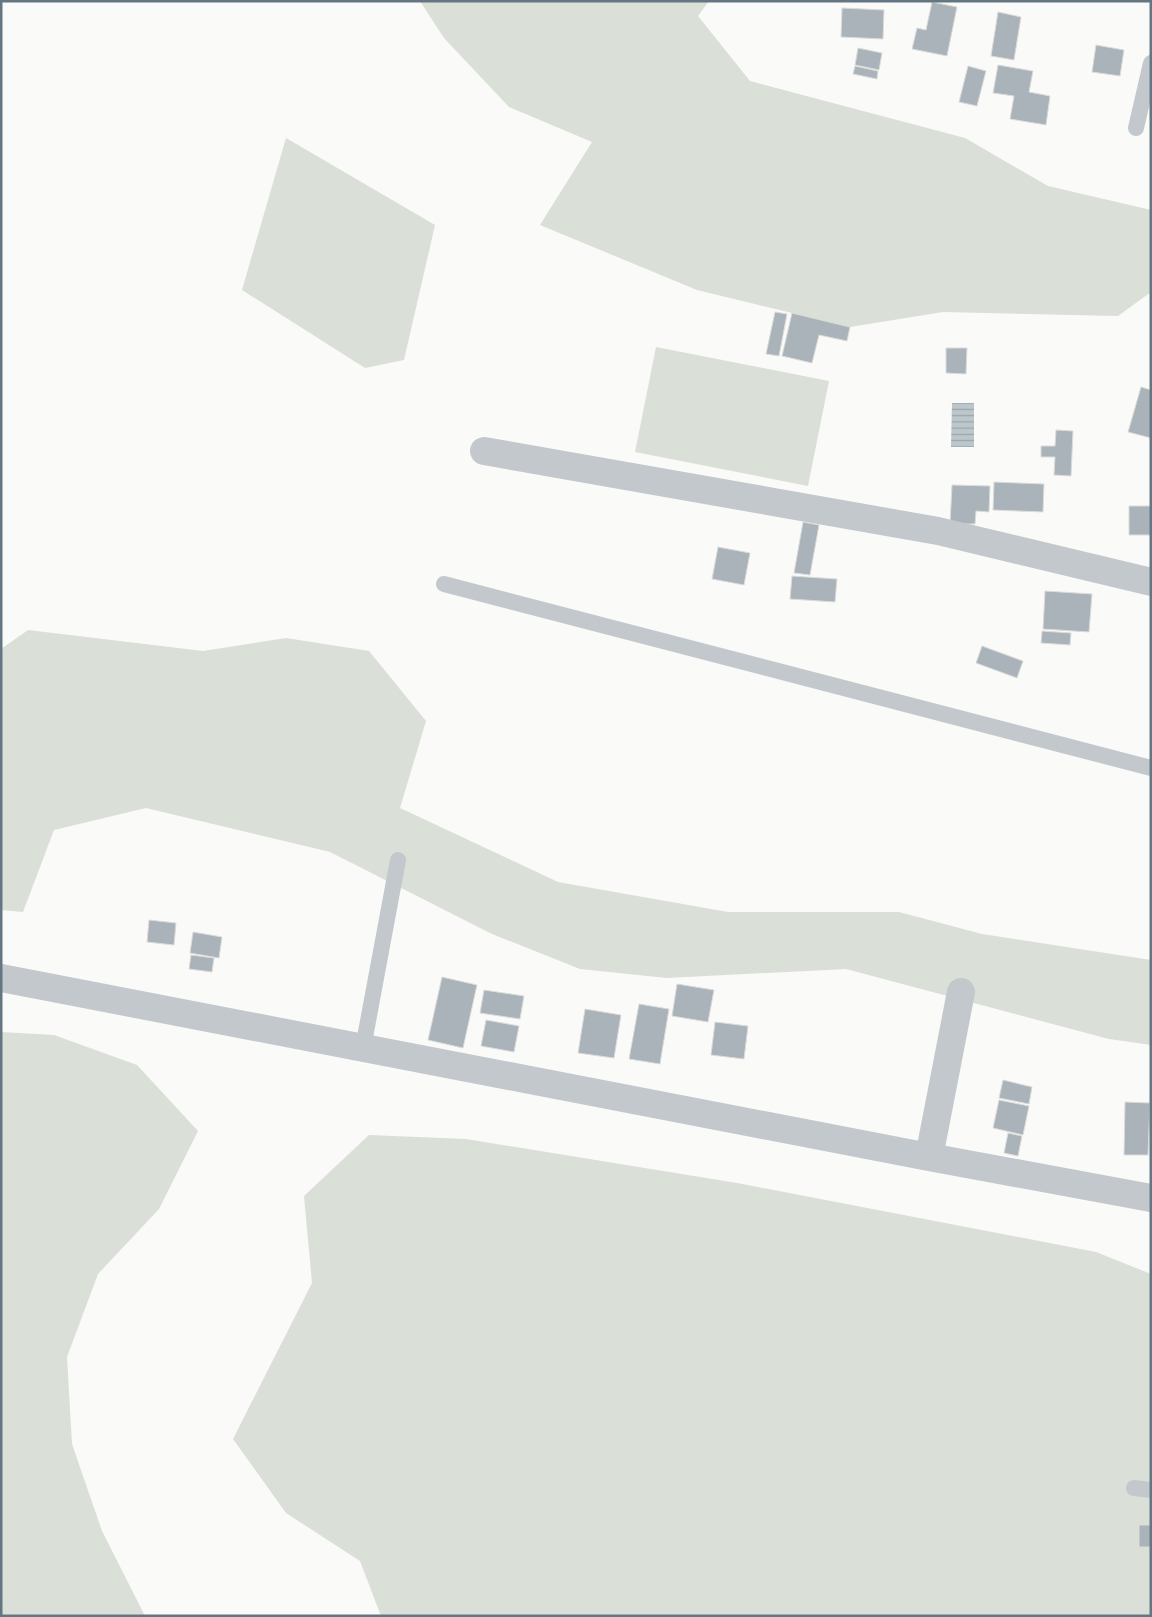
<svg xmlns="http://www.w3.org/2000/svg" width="1152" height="1617" font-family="Cabin,sans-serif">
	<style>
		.green { fill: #dadfd7 }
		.water { fill: url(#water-rules) }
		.building { fill: #aab3b9; stroke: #dcdcda }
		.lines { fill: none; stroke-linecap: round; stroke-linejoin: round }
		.service { stroke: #c3c8cc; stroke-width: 16 }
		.minor { stroke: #c3c8cc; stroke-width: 28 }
	</style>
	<defs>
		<pattern id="water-rules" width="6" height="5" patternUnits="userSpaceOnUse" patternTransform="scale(1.25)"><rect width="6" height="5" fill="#bbc7cb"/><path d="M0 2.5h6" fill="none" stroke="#9ca6aa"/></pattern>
	</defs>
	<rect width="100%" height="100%" fill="#fafaf8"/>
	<path class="green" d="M420,1H709L698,16L750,81L965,138L1048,186L1151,210V292L1118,316L943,312L850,327L697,290L540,225L592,142L509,107L444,38Z
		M286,138L435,225L404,360L365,368L242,290Z
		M656,347L829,381L808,486L635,452Z
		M28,630L203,651L286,638L369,651L426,721L400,808L558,882L728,912H899L982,934L1151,960V1045L1109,1039L846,969L667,978L580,969L492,934L330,852L146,808L54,830L23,912L1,910V649Z
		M1,1032L54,1035L137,1065L198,1131L159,1209L98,1274L67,1357L72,1444L102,1531L145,1616H1Z
		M369,1135L466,1139L737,1183L1096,1252L1151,1274V1616H381L360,1561L286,1513L233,1439L312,1283L304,1196Z"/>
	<path class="water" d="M952,403H974V447H951Z"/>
	<path class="building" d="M932,2L957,7L947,56L912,49L917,28L926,30Z
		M842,8L884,10L883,39L841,37Z
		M998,12L1021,17L1014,60L991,56Z
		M1096,45L1124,50L1120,76L1092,72Z
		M858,48L882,53L879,70L855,65Z
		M998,65L1033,71L1029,92L1050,96L1046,125L1010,119L1014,96L993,93Z
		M855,66L878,71L877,79L853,74Z
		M968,66L986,71L977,106L959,102Z
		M775,312L787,314L779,356L766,354Z
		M792,313L850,327L847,341L819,335L812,363L782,356Z
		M946,348H967L966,374L946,373Z
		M1141,387L1151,390V438L1128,432Z
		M1056,430L1073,431L1071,476L1054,475L1055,457H1041V446H1055Z
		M994,482L1044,484L1043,512L993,510Z
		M952,485L990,486L989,512L976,511L975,524H950Z
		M1129,506H1151V535H1129Z
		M803,522L819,525L810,575L794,573Z
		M718,547L750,553L744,585L712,579Z
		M792,576L837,579L835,602L790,599Z
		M1045,591L1092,594L1089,632L1043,629Z
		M1042,631L1071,633L1070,645L1041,643Z
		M982,646L1023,661L1017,678L976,663Z
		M149,920L176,923L174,945L147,942Z
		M193,932L222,937L219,958L190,953Z
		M191,955L214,958L212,972L189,969Z
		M442,977L477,985L463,1048L428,1040Z
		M677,984L714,990L708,1022L672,1016Z
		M484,990L524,996L520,1019L480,1013Z
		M639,1004L669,1009L660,1064L629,1059Z
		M585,1009L621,1015L614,1058L578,1053Z
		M486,1020L519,1026L514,1052L481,1046Z
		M715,1022L748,1026L744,1059L711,1055Z
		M1003,1080L1032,1087L1029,1104L999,1098Z
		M999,1100L1029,1106L1023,1135L993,1128Z
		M1125,1102L1150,1103L1148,1155H1124Z
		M1008,1133L1022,1136L1018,1156L1004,1153Z
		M1139,1525H1151V1547H1139Z"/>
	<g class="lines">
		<path class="service" d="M1136,128L1151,63
			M444,584L1151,768
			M363,1048L398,860
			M1134,1488L1151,1490"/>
		<path class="minor" d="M484,451L938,531L1151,582
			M1,978L929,1157L1151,1198
			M929,1157L961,992"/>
	</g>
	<rect width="1152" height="1617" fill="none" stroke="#657683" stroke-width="5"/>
</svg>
